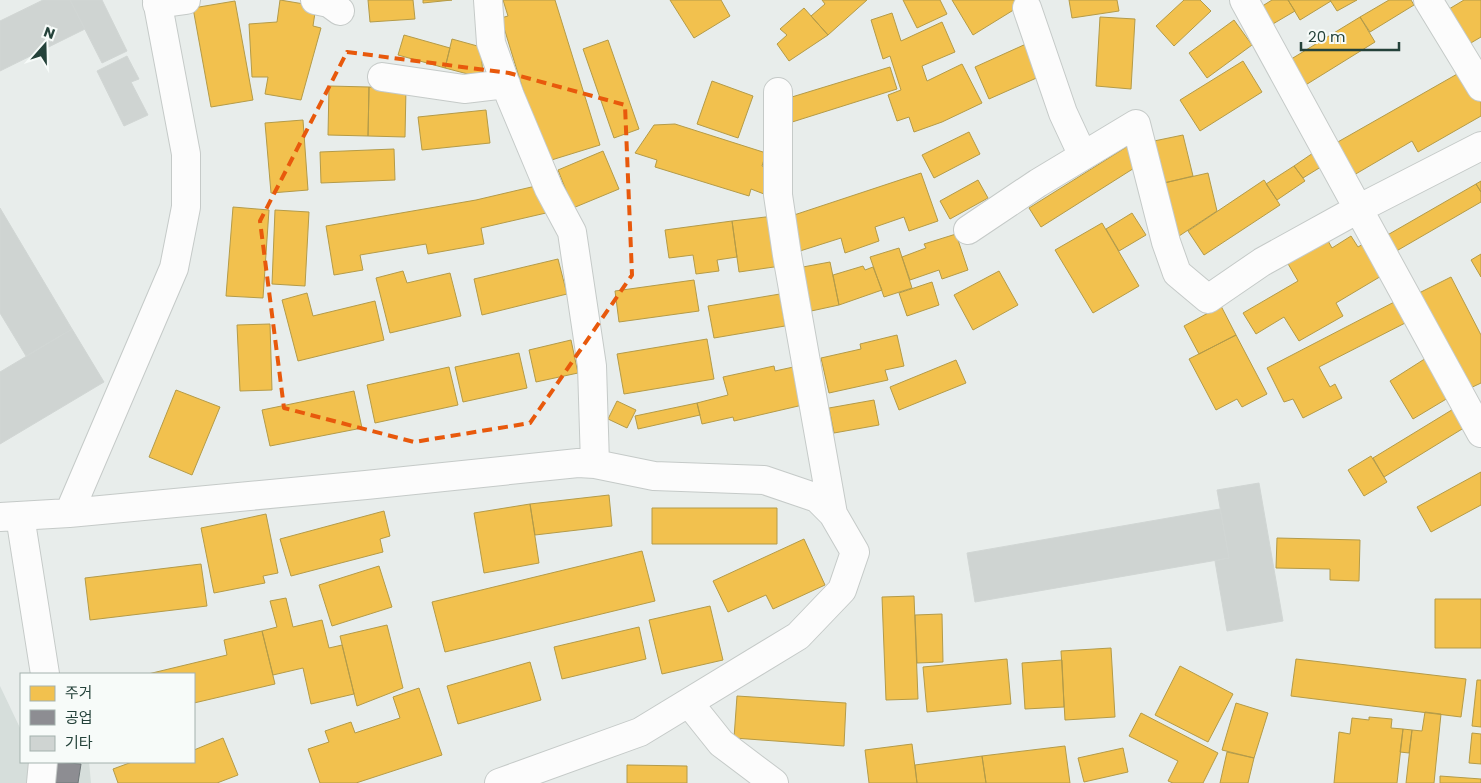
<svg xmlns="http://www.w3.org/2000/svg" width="1481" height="783" font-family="Poppins,'Noto Sans KR',sans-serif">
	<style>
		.built { fill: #d6dedb }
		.homes { fill: #f2c14e; stroke: #b49b48 }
		.industry { fill: #8d8d92; stroke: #6e7678 }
		.building { fill: #cfd4d2; stroke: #d1d6d4 }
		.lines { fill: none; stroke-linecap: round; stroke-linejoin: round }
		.minor-casing { stroke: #c5cac8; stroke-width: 30 }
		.minor { stroke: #fcfcfc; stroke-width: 28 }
		.marked { fill: none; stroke: #e8590c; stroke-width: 4; stroke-dasharray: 10 6; stroke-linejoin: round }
	</style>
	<rect width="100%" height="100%" fill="#e8edeb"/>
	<path class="built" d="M0,686L21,730V762H89L91,783H0Z"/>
	<path class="homes" d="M280,0L316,6L313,26L321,28L301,100L265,94L268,77H252L249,24L277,22Z
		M368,0H413L415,19L370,22Z
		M423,0H452L423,3Z
		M503,0H555L600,145L545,162L501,18L508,16Z
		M670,0H721L730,16L694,38Z
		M822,0H867L828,35L811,16L825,4Z
		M903,0H940L947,14L917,28Z
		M952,0H1016L1020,6L973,35Z
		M1069,0H1117L1119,11L1072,18Z
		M1184,0H1200L1211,11L1174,46L1156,26Z
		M1272,0H1288L1295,11L1266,28L1256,10Z
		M1288,0H1330L1331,1L1300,20Z
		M1330,0H1357L1337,11Z
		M1389,0H1411L1414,5L1370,32L1360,17Z
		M1464,0H1481V37L1464,47L1444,12Z
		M235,1L253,100L211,107L193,8Z
		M804,8L828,35L789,61L777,44L787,35L780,29Z
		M892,13L901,41L942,22L955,52L922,66L927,81L962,64L982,103L942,122L914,132L909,117L897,121L888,95L901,90L890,56L883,59L871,20Z
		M1100,17L1135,19L1131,89L1096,86Z
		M1360,17L1375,42L1304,86L1288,61Z
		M1234,20L1252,45L1207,78L1189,53Z
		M404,35L450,48L445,68L398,55Z
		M452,39L481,47L483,78L445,68Z
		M608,40L639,129L614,138L583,49Z
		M1026,44L1041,76L989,99L975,67Z
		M1243,61L1262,92L1200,131L1180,100Z
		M890,67L897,89L789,123L782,100Z
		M1466,69L1481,95V116L1418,152L1412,141L1354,175L1336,143Z
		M712,81L753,96L738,138L697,124Z
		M329,86L369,87L368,136L328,135Z
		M369,87L406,88L405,137L368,136Z
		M486,110L490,143L422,150L418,117Z
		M303,120L308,190L271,193L265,123Z
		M675,124L766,153L762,166L772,169L764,194L751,189L749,196L655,167L657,160L635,153L654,125Z
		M969,132L980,154L934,178L922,155Z
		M1183,135L1193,176L1164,183L1154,141Z
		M1128,146L1139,165L1041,227L1029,208Z
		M394,149L395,180L321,183L320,152Z
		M603,151L619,189L573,208L558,170Z
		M1316,151L1324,165L1303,178L1294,166Z
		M1294,166L1305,181L1277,200L1266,184Z
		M921,173L938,221L909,231L904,217L875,227L879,241L845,253L841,238L800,251L788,217Z
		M1208,173L1217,211L1176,238L1164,183Z
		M978,180L988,198L950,219L940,201Z
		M1264,180L1280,205L1204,255L1188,231Z
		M1481,181V192L1476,184Z
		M1476,184L1481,192V202L1393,253L1384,237Z
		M540,185L546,213L481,228L484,244L428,254L426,244L360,255L363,270L334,275L326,226L476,200Z
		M233,207L269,210L263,298L226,296Z
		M275,210L309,212L305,286L272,284Z
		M1132,213L1146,235L1119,251L1106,229Z
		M774,216L781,266L739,272L732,221Z
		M732,221L737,257L717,260L719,271L696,274L693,255L669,258L665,230Z
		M1102,223L1139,286L1093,313L1055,250Z
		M956,234L968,270L942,279L939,270L910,280L902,257L926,248L924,244Z
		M1351,236L1358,247L1370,240L1388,272L1336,303L1343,316L1299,341L1284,317L1256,334L1243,313L1298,281L1287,262L1327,239L1332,248Z
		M899,248L912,288L884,297L870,257Z
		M1481,254V277L1471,260Z
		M558,259L567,294L482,315L474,279Z
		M830,262L839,305L802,313L792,269Z
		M863,266L865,270L873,267L882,290L839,305L833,275Z
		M403,271L407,283L450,273L461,316L390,333L376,278Z
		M999,271L1018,305L973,330L954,295Z
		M1451,277L1481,335V383L1464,391L1415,295Z
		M694,280L699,311L619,322L615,291Z
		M932,282L939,305L907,316L899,293Z
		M307,293L313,316L375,301L384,340L298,361L282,300Z
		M780,294L785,326L714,338L708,306Z
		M1400,299L1411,320L1319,367L1330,387L1335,384L1342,398L1303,418L1293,399L1284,402L1267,368Z
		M1221,306L1236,335L1199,354L1184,326Z
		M270,324L272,390L240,391L237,325Z
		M897,335L904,366L885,370L888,380L829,393L821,358L861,349L860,344Z
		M1236,335L1267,394L1242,407L1237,399L1216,410L1189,359Z
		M707,339L714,379L624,394L617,354Z
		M571,340L578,373L536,382L529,350Z
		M519,353L527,388L463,402L455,367Z
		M1434,353L1458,392L1413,419L1390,381Z
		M956,360L966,383L899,410L890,387Z
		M774,366L775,371L798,366L807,404L734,421L733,417L702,424L697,403L728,395L723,377Z
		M449,367L458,405L375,423L367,385Z
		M176,390L220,407L192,475L149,457Z
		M354,391L362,428L270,446L262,410Z
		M874,400L879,425L834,433L829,408Z
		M617,401L636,410L627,428L608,419Z
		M697,403L700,415L638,429L635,416Z
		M1455,408L1467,426L1384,477L1373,458Z
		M1371,456L1387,482L1364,496L1348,470Z
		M1481,472V505L1431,532L1417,507Z
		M609,495L612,526L535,535L530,504Z
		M530,504L539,563L484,573L474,513Z
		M652,508H777V544H652Z
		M384,511L390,536L380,539L383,552L291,576L280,539Z
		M266,514L278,573L263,576L265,583L214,593L201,528Z
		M1277,538L1360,540L1359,581L1330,580V569L1276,568Z
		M804,539L825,585L773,609L766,595L728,612L713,581Z
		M642,551L655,601L445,652L432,602Z
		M201,564L207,606L90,620L85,578Z
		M379,566L392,607L332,626L319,585Z
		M914,596L918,699L886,700L882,597Z
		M286,598L293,627L322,620L329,648L342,645L354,694L311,704L303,668L273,675L262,631L277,627L270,601Z
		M1435,599H1481V648H1435Z
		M710,606L723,660L662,674L649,620Z
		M942,614L943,662L917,663L915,615Z
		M387,625L403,688L357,706L340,636Z
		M639,627L646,659L562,679L554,647Z
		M262,631L275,684L194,703V674H148L227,655L224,640Z
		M1111,648L1115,717L1065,720L1061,651Z
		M1007,659L1011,704L927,712L923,667Z
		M1296,659L1466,679L1461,717L1291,696Z
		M1062,660L1064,707L1025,709L1022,663Z
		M530,662L541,700L458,724L447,686Z
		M1180,666L1233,694L1208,742L1155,715Z
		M1477,680H1481V727L1472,726Z
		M419,688L442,755L356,783H320L308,749L329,742L325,731L351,722L355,733L400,718L393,697Z
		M737,696L846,703L844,746L734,738Z
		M1236,703L1268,713L1254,758L1222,750Z
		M1425,712L1441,714L1434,783H1406L1412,730L1422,731Z
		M1141,713L1218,753L1203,783H1173L1168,781L1178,761L1129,736Z
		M1369,717L1392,719L1391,728L1403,729L1397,783H1334L1339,732L1350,734L1352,718L1369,720Z
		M1403,729L1412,730L1409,753L1400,752Z
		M1472,733L1481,734V764L1469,763Z
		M223,738L238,775L217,783H118L113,769L132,762H194V750Z
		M912,744L917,783H869L865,750Z
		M1065,746L1070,783H986L982,756Z
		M1123,748L1128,772L1084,782L1078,758Z
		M1227,752L1254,758L1248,783H1220Z
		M982,756L986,783H917L915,765Z
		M627,765L687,766V783H627Z
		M1440,776L1481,779V783H1440Z"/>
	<path class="industry" d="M56,762L81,764L78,783H52Z"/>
	<path class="building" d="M43,0H70L85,29L0,71V21Z
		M70,0H102L127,51L102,63Z
		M127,56L139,79L131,82L148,115L124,126L97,71Z
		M0,208L72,329L26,356L0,313Z
		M72,329L104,382L0,444V372Z
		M1259,483L1283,621L1227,631L1215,561L1229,558L1217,490Z
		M1220,509L1229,558L975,602L967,553Z"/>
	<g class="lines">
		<g class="minor-casing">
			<path id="minor" d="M315,0L329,3L340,11
				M488,0L491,43L510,96L549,189L572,232L592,366L595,464
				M1244,0L1481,433
				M1428,0L1481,87
				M157,4L186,0
				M1027,8L1063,113L1083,156
				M382,77L464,89L506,84
				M778,92V195L787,255L833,514
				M968,230L1038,183L1136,124L1166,242L1177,273L1208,299L1262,262L1358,209L1481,146
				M69,513L174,268L186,207V154L157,0
				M20,516L45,674
				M0,517L69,513L366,485L578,463L595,464L654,476L764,480L817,498L833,514L855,552L842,590L798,636L640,732L499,783
				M689,703L721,743L774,783
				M41,783L43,762"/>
		</g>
		<use href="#minor" class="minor"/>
	</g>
	<path class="marked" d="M347,52L509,73L625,105L632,275L530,423L414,442L284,408L260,221Z"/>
	<rect x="20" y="673" width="175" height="90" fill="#f7fbf9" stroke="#a3b1ad"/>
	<rect x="30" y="686" width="25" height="15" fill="#f2c14e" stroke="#a3b1ad"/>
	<text x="65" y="698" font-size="15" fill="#24423a">주거</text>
	<rect x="30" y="710" width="25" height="15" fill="#8d8d92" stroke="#a3b1ad"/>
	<text x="65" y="723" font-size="15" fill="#24423a">공업</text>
	<rect x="30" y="736" width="25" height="15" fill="#cfd4d2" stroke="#a3b1ad"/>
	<text x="65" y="748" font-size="15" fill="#24423a">기타</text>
	<g transform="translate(45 45) rotate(20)" stroke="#f7fbf9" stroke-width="4" paint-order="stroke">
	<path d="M0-4L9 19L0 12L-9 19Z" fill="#24423a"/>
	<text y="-8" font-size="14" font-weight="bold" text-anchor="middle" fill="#24423a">N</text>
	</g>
	<path d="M1301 42v8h98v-8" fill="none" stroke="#24423a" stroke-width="2.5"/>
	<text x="1308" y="42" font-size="15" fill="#24423a" stroke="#f7fbf9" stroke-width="4" paint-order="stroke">20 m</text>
</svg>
